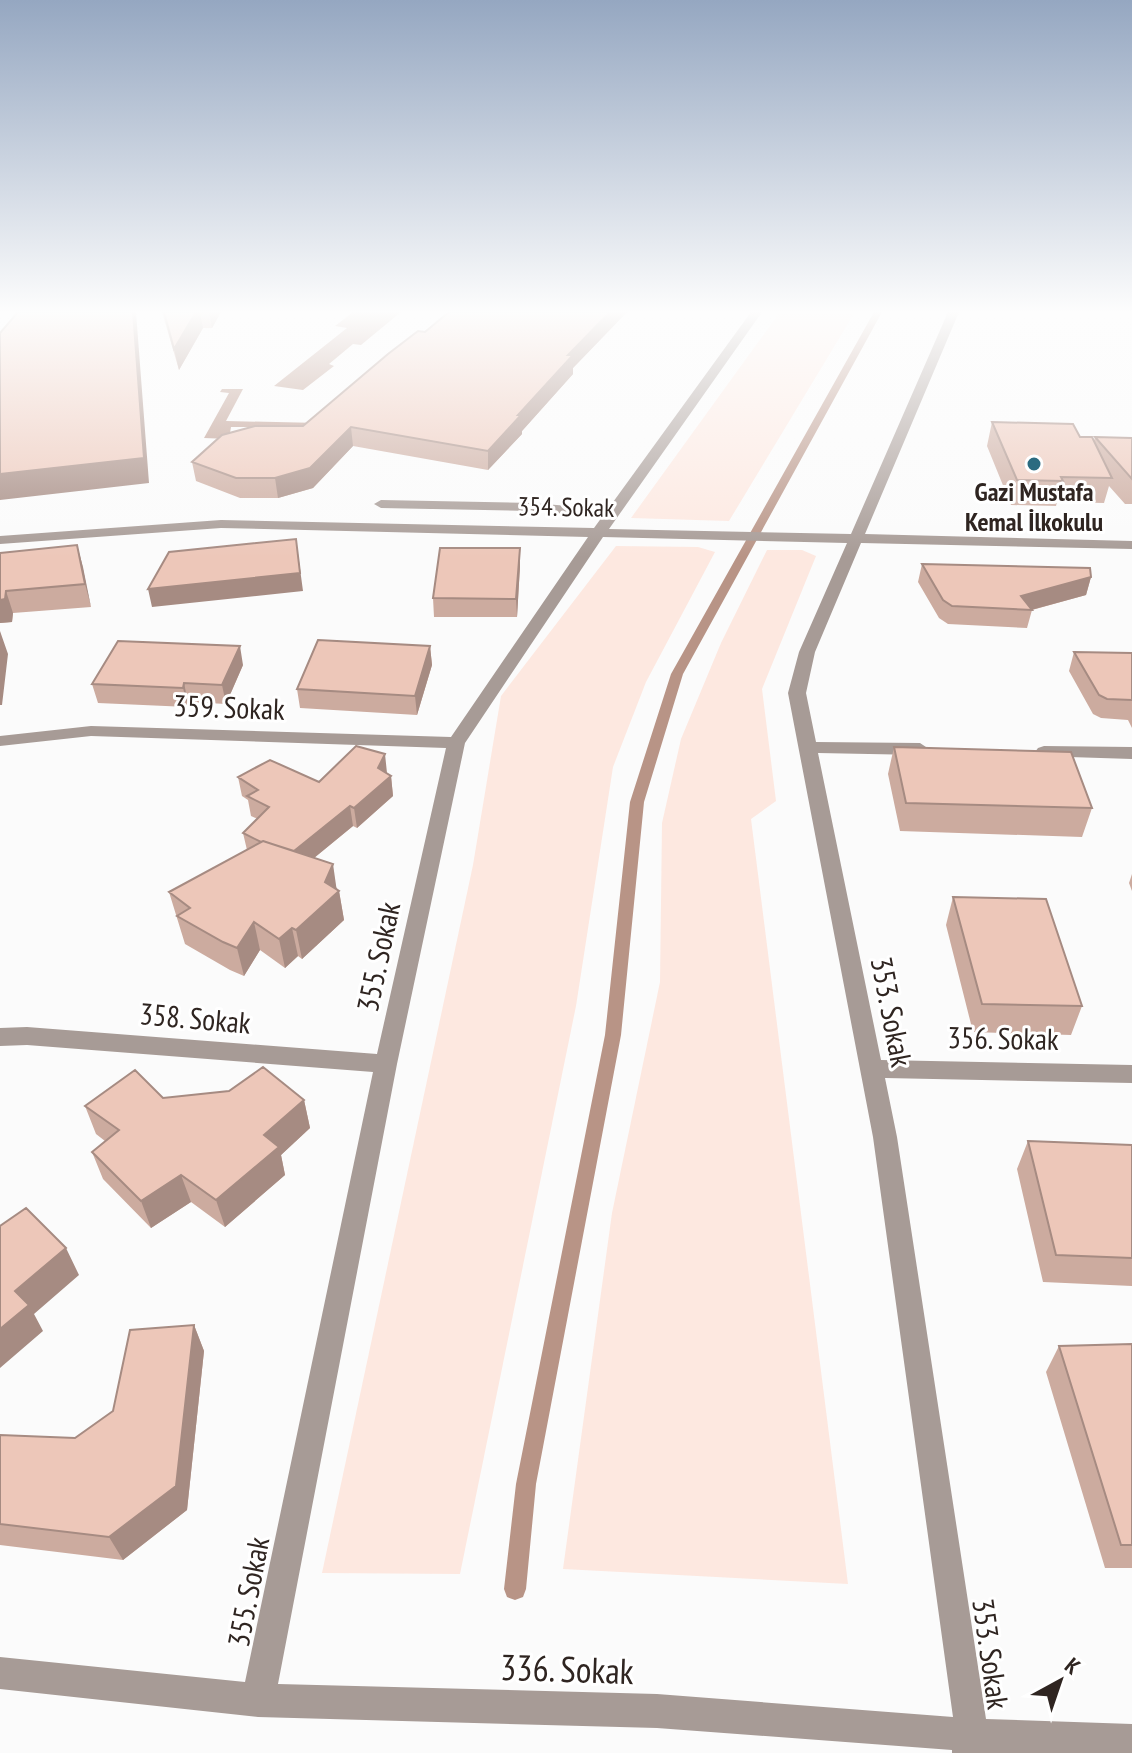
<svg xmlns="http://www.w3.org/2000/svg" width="1132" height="1753" font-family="'PT Sans Narrow',sans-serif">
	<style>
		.green { fill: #fde8e0 }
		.water { fill: #b89486 }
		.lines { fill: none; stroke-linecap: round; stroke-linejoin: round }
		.stream { fill: #b89486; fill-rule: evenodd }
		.street { fill: #a79b96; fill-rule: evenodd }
		.wall { fill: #ccab9f }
		.shaded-wall { fill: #a68b82 }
		.building { fill: #edc7b9; stroke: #a68b82; stroke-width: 2 }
		.poi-dot { fill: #2b6b80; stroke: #fff; stroke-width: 3 }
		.labels { text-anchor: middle; stroke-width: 6; stroke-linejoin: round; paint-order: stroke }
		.far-poi-label { font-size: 26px; font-weight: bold; fill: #2f2521; stroke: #fff }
		.far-street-label { font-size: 26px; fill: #2f2521; stroke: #fff }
		.street-label { font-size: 30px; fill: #2f2521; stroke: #fff }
		.near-street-label { font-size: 36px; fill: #2f2521; stroke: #fff }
	</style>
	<rect width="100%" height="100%" fill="#fbfbfb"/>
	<path class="green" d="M780,312H855L729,521L631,518Z
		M616,546L698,547L715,552L646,682L613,767L576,1006L460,1574L322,1573L473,865L501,696Z
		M767,550H802L816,556L762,689L776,801L751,819L848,1584L563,1569L612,1213L660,982L662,823L681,739L721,643Z"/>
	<path class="water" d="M353,312H401L361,345L353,344L329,364L334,366L303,390L274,386L347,328L335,326Z
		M222,389H243L226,421L320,423L313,441L248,427H231L229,439L204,438L229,393L220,392Z"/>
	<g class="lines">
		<path class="stream" d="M874,312H882L683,674L644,802L621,1035L536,1484L526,1589L523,1597L515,1600L507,1597L504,1589L516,1484L605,1035L630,802L671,674Z"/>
		<path class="street" d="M751,312H762L609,529L851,534L948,312H959L865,534L1132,541V549L861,543L815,652L806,693L816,742L920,743L929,749L920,755L818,753L881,1060L1132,1065V1083L885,1078L897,1137L986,1719L1132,1724V1753H952V1750L657,1728L258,1717L0,1689V1657L245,1682L373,1072L27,1045L0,1046V1028L27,1027L377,1054L446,748L91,736L0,746V736L91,726L451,737L588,537L221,528L0,544V536L221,520L594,528L602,517L531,511L381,508L374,504L381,500L531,503L608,509ZM603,537L847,543L799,652L788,693L873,1137L953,1717L657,1694L278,1684L397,1064L465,743Z
			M1044,746L1132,747V759L1038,756L1035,752L1038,748Z"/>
	</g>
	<path class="wall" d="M162,312H221L212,328H203L179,370Z
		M449,312H627L573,368V374L522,431V434L488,470L353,446L313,488L278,498H240L196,481L192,462L303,426Z
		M992,422L1080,437L1094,441L1095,437L1132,438V504H1125L1109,486L1104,503L1057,502L1056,506L1011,505L987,446Z
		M77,545L91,607L13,613L12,622L0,623V553Z
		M922,564L1091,577L1086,595L1032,610L1027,628L948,624L939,618L918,582Z
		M520,566L517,617H434L433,598Z
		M430,646L432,665L417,715L300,708L297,689Z
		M1074,652L1132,653V728L1128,720L1101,718L1093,714L1069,671Z
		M243,665L226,704L188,702V707L98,703L92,684Z
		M894,747L1092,808L1082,837L900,831L888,774Z
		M387,774L391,776L393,796L357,828L353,826L314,858L339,891L344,920L302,959L298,956L285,968L260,950L244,976L230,970L185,944L169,892L247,850L243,833L258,819L251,816L248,800L242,796L238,777L319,782Z
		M1132,874V891L1129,883Z
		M953,897L1082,1006L1071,1035L973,1032L946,925Z
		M163,1098L304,1100L310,1128L281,1155L285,1175L225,1227L191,1202L151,1228L103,1179L92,1152L105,1141L96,1134L85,1106Z
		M1028,1141L1132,1145V1286L1043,1282L1017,1169Z
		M194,1325L204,1351L187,1510L123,1560L0,1545V1435L75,1438L113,1411Z
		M1132,1344V1568H1105L1046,1372L1059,1346Z"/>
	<path class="shaded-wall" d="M133,312H136L149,483L0,500V474Z
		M196,312H200L203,328L179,370L174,349Z
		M209,312H221L212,328Z
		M610,312H627L573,368V374L522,431V434L488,470V451L568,355Z
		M351,427L353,446L313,488L278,498L275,478Z
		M296,539L303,591L152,607L148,589Z
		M77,545L83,567L91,607L85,584Z
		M520,548V566L517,617L516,599Z
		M1091,577L1086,595L1031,610L1021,596Z
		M6,591L13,613L12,622L0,623V600Z
		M0,631L8,654L2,705H0Z
		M240,646L243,665L226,704L222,685Z
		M430,646L432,665L417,715L415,696Z
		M184,683L188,702V707L183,688Z
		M385,754L387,773L391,776L393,796L357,828L354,808L378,768Z
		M350,806L353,826L292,876L288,856Z
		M333,864L337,892L339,891L344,920L302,959L296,930L325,882Z
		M254,922L260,950L244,976L237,948Z
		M292,928L298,956L285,968L279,939Z
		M304,1100L310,1128L281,1155L285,1175L225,1227L216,1200L264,1135Z
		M181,1175L191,1202L151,1228L141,1201Z
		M66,1248L79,1275L34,1314L43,1331L0,1368V1329L15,1291Z
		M194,1325L204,1351L187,1510L123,1560L109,1537Z"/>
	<path class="building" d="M18,312H133L144,458L0,474V333Z
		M164,312H196L174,349Z
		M449,312H610L568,355H573L518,415H521L488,451L351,427L310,468L275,478H236L192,462L222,435L255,426H303L388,354L418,331L425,332Z
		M992,422L1073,424L1080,437H1092L1112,478L1061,477L1063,481L1017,480Z
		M1095,437L1132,438V479Z
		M296,539L300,573L148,589L169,552Z
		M77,545L85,584L6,591L5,599L0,600V553Z
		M440,548H520L516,599L433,598Z
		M922,564L1090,568L1091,577L1021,596L1032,610L952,606L943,600Z
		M318,640L430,646L415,696L297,689Z
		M118,641L240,646L222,685L184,683L183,688L92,684Z
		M1074,652L1132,653V700L1107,699L1099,695Z
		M356,746L385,754L378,768L391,776L354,808L350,806L294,851L263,841L261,842L243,833L269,807L247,796L258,790L238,777L270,760L319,782Z
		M894,747L1071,752L1092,808L906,803Z
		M263,841L333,864L325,882L339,891L296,930L292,928L279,939L254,922L237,948L223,942L177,916L190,908L169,892Z
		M953,897L1046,899L1082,1006L982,1004Z
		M263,1067L304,1100L264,1135L279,1147L216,1200L181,1175L141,1201L92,1152L119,1130L85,1106L135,1070L163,1098L229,1091Z
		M1028,1141L1132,1145V1258L1056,1255Z
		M26,1208L66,1248L15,1291L29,1305L0,1329V1226Z
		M194,1325L176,1486L109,1537L0,1524V1435L75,1438L113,1411L130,1330Z
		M1132,1344V1545H1121L1059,1346Z"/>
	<linearGradient id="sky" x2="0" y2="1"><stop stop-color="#95a7c1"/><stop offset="0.56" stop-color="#fdfdfd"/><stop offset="1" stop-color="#fdfdfd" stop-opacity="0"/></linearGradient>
	<rect width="1132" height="557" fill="url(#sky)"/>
	<circle class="poi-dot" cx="1034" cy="464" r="8"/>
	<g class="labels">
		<g class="far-poi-label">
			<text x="1034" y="501">Gazi Mustafa<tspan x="1034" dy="30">Kemal İlkokulu</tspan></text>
		</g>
		<g class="far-street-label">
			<text transform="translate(566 507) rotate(1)" y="9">354. Sokak</text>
		</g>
		<g class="street-label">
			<text transform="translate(229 708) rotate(2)" y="10">359. Sokak</text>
			<text transform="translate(379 957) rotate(-78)" y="10">355. Sokak</text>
			<text transform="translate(891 1012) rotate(79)" y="10">353. Sokak</text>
			<text transform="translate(195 1019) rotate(5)" y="10">358. Sokak</text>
			<text transform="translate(1003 1039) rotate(1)" y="10">356. Sokak</text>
			<text transform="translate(249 1592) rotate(-79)" y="10">355. Sokak</text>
			<text transform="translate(990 1654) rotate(82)" y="10">353. Sokak</text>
		</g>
		<g class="near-street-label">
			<text transform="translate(567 1669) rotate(2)" y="13">336. Sokak</text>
		</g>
	</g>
	<g transform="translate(1060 1681) rotate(40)" stroke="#ffffff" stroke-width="6" paint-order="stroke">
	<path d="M0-6L14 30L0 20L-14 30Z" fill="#2f2521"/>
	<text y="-12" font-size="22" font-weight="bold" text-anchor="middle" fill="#2f2521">K</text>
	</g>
</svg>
